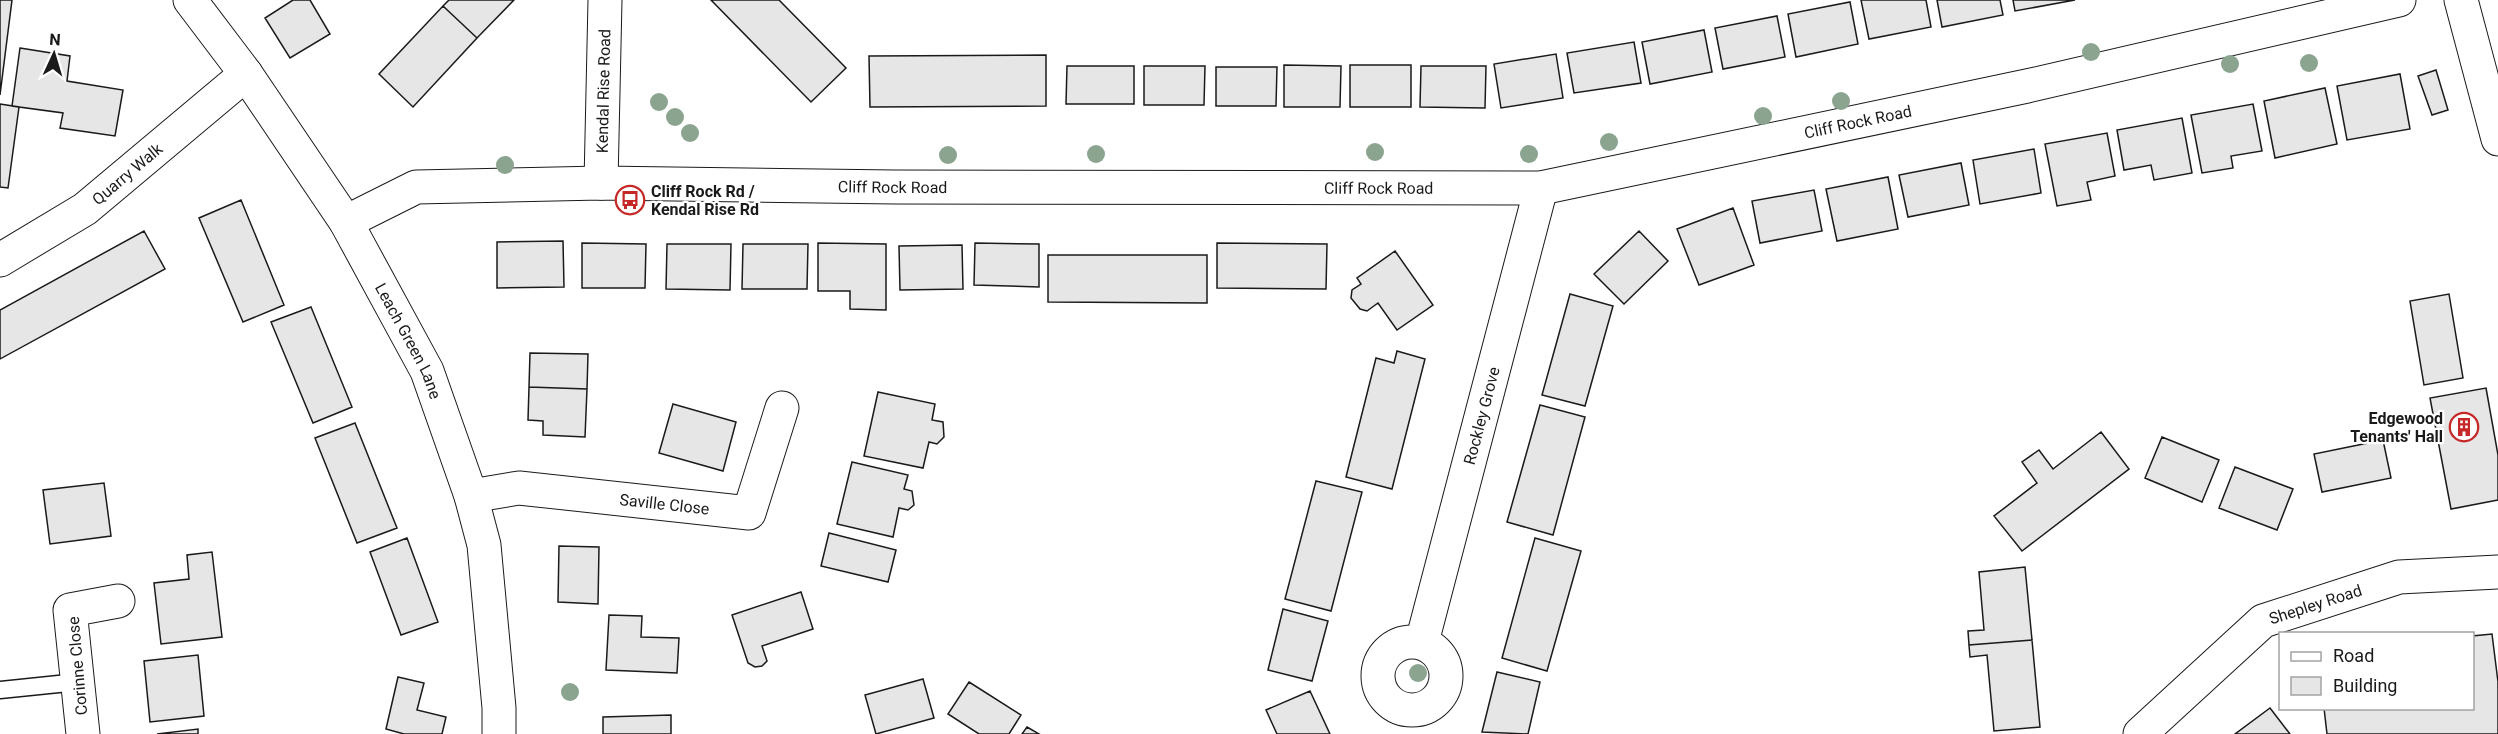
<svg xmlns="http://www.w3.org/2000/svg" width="2498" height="734" font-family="Roboto,sans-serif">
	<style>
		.building { fill: #e6e6e6; stroke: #1a1a1a; stroke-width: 1.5 }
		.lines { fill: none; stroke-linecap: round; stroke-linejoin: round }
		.service-casing { stroke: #1a1a1a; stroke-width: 19 }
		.minor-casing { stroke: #1a1a1a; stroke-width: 35 }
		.tertiary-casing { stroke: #1a1a1a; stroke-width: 35 }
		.service { stroke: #fff; stroke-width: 16 }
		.minor { stroke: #fff; stroke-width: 33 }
		.tertiary { stroke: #fff; stroke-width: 33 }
		.tree { fill: #8aa48f }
		.labels { text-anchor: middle; stroke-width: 4.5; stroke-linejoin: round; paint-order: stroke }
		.street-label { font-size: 16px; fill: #1a1a1a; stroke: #fff }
		.poi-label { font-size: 16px; font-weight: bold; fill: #1a1a1a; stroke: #fff; text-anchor: start }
	</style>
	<rect width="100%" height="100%" fill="#fff"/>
	<path class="building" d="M0,0H12L0,95Z
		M293,0H310L330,34L290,58L265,18Z
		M449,0H514L477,38L443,6Z
		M711,0H779L846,68L811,102Z
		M1861,0H1926L1931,27L1869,39Z
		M1937,0H2000L2003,15L1942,27Z
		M2013,0H2075L2015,11Z
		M1850,2L1858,44L1796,57L1788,14Z
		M443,6L477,38L413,107L379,74Z
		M1777,16L1785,57L1723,69L1715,28Z
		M1704,30L1712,72L1650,84L1642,42Z
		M1634,42L1641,83L1574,93L1567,53Z
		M20,48L70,56L67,81L123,90L115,136L60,128L63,113L12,106Z
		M1556,54L1563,98L1501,108L1494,64Z
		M1046,55V106L870,107L869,56Z
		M1284,65L1341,66L1340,107H1284Z
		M1350,65H1411V107H1350Z
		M1067,66H1134V104H1066Z
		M1144,66H1205L1204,105H1144Z
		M1421,66H1486L1485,108L1420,107Z
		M1216,67H1277L1276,106H1216Z
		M2436,70L2448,110L2432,115L2418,76Z
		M2400,74L2410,129L2347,140L2337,86Z
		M2325,88L2337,144L2275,158L2264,101Z
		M0,104L19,107L8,188L0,187Z
		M2253,104L2262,151L2231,156L2233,168L2202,173L2191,115Z
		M2182,118L2192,173L2154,180L2151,165L2124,170L2117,130Z
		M2107,133L2115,176L2087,182L2091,200L2057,206L2045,144Z
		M2034,149L2041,193L1980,204L1973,160Z
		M1961,163L1969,205L1908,217L1899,175Z
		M1888,177L1898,229L1837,241L1826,189Z
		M1814,190L1822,231L1760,243L1752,201Z
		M241,200L284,305L243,322L199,218Z
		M1733,208L1754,265L1699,285L1677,229Z
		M144,231L165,269L0,359V310Z
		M1639,231L1668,261L1624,304L1594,274Z
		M563,241L564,287L497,288V242Z
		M582,243L646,244L645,288H582Z
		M818,243L886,244V310L850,309V291H818Z
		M975,243L1039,244V287L974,285Z
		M1217,243L1327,244L1326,289L1217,288Z
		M667,244H731L730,290L666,289Z
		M743,244H808L807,289H742Z
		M962,245L963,289L900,290L899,246Z
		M1395,251L1433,305L1397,330L1378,303L1367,311L1360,309L1351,298L1352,290L1361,284L1357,278Z
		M1048,255H1207V303L1048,302Z
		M1570,294L1613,306L1585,406L1542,395Z
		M2449,294L2463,378L2424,385L2410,301Z
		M311,307L352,407L313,423L271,322Z
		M1397,351L1425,359L1392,489L1346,477L1376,358L1394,363Z
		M530,353L588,354L587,389L529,387Z
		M529,387L587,389L585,437L543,435V421L528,420Z
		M2486,388L2498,455V500L2451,509L2430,398Z
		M878,392L935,404L932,420L943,422L944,437L937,444L929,442L923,468L864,456Z
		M673,404L736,422L723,471L659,453Z
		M1540,405L1585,417L1553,535L1507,522Z
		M355,423L397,528L357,543L315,438Z
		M2101,432L2129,469L2022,551L1994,516L2037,483L2022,462L2039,450L2053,469Z
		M2162,437L2219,460L2202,502L2145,478Z
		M2383,440L2391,478L2322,492L2314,454Z
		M852,462L908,475L904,489L912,491L914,505L908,510L899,508L893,537L837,524Z
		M2235,467L2293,489L2277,530L2219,508Z
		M1316,481L1362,492L1331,611L1285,599Z
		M104,483L111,536L50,544L43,490Z
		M829,533L896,550L888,582L821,566Z
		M407,538L438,622L401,635L370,552Z
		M1535,538L1581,551L1547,671L1502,658Z
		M559,546L599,547L598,604L558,602Z
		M212,552L222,637L161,644L154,583L189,579L187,555Z
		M2025,567L2032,640L1969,645L1968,631L1984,630L1979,572Z
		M801,592L813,629L762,646L767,661L762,666L755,667L748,663L732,615Z
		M1283,609L1328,621L1312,681L1268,670Z
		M609,615L642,616L641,637L679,638L677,673L606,670Z
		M2492,634L2498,682V734H2327L2324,708H2472V636Z
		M2032,640L2040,727L1994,731L1987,655L1970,657L1969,645Z
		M198,655L204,716L150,722L144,661Z
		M1497,672L1540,682L1528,734L1482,732Z
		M398,677L424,683L417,710L446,717L442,734H404L386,729Z
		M923,679L934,718L876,734L865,695Z
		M969,682L1021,715L1009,734H979L948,714Z
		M1310,691L1330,734H1277L1266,710Z
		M2270,708L2290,734H2235Z
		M671,715V734H603V717Z
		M1027,727L1039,734H1022Z
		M198,729V734H157Z"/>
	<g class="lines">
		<g class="service-casing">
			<path id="service" d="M0,690L78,682"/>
		</g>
		<g class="minor-casing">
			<g id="minor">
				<path id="s1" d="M601,183L605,0"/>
				<path id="s2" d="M346,222L416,187L601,183L895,187L1541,188L2027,86L2399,0"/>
				<path id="s3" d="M0,260L85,209L246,74"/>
				<path id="s4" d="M471,496L519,488L749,513L782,408"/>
				<path id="s5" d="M1422,642L1541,188"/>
				<circle cx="1412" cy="676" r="34"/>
				<path d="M83,734L70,610L118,601"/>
				<path id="s6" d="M2140,734L2263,621L2399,577L2498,572"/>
			</g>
		</g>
		<g class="tertiary-casing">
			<g id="tertiary">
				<path id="s7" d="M190,0L246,74L346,222L427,371L471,496L484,545L499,708V734"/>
				<path d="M2461,0L2498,139"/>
			</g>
		</g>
		<use href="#service" class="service"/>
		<use href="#minor" class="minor"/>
		<use href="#tertiary" class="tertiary"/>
	</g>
	<g class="tree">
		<circle cx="2091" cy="52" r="9"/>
		<circle cx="2309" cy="63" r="9"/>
		<circle cx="2230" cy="64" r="9"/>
		<circle cx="1841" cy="101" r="9"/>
		<circle cx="659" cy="102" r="9"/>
		<circle cx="1763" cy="116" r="9"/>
		<circle cx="675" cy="117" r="9"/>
		<circle cx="690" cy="133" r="9"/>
		<circle cx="1609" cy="142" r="9"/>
		<circle cx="1375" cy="152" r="9"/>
		<circle cx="1096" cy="154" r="9"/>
		<circle cx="1529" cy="154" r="9"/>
		<circle cx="948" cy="155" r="9"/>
		<circle cx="505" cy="165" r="9"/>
		<circle cx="1418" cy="673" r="9"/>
		<circle cx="570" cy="692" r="9"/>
	</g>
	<defs>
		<g id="bus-ring" transform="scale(1.5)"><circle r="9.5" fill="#fff" stroke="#c62828" stroke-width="1.5"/><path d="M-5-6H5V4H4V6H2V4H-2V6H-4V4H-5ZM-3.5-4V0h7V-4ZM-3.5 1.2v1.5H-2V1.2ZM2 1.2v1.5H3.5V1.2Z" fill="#c62828"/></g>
		<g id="building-ring" transform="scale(1.5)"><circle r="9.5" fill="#fff" stroke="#c62828" stroke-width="1.5"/><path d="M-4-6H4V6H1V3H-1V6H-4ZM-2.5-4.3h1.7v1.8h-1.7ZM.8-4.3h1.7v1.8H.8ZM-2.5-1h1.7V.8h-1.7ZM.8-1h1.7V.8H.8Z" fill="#c62828"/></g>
	</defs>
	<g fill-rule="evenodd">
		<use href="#bus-ring" x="630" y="200"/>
		<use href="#building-ring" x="2464" y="427"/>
	</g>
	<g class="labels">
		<g class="street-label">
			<text dy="6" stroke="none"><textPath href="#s1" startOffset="92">Kendal Rise Road</textPath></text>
			<text dy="6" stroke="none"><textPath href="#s2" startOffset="1527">Cliff Rock Road</textPath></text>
			<text dy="6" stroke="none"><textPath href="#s3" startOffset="154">Quarry Walk</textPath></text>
			<text dy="6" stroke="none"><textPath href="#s2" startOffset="555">Cliff Rock Road</textPath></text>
			<text dy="6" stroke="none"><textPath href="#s2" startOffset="1041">Cliff Rock Road</textPath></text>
			<text dy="6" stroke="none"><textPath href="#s7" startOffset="406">Leach Green Lane</textPath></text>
			<text dy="6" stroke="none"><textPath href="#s5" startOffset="234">Rockley Grove</textPath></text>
			<text dy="6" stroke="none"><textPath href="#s4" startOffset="195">Saville Close</textPath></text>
			<text dy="6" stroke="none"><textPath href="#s6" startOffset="222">Shepley Road</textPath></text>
			<text transform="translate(77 666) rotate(-95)" y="6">Corinne Close</text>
		</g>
		<g class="poi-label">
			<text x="651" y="197">Cliff Rock Rd /<tspan x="651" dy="18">Kendal Rise Rd</tspan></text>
			<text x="2443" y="424" text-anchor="end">Edgewood<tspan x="2443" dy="18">Tenants' Hall</tspan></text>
		</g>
	</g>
	<rect x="2279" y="632" width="195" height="78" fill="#ffffff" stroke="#a3a3a3" stroke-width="1.5"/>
	<rect x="2291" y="652" width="30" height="9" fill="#ffffff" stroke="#a3a3a3" stroke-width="1.5"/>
	<text x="2333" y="662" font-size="18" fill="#1a1a1a">Road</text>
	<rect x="2291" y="677" width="30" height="18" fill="#e6e6e6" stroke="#a3a3a3" stroke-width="1.5"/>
	<text x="2333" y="692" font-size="18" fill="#1a1a1a">Building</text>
	<g transform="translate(54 54) rotate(4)" stroke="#ffffff" stroke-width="4.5" paint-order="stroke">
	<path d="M0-4.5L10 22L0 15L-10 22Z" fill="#1a1a1a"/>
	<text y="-9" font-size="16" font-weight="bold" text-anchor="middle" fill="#1a1a1a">N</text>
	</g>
</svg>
